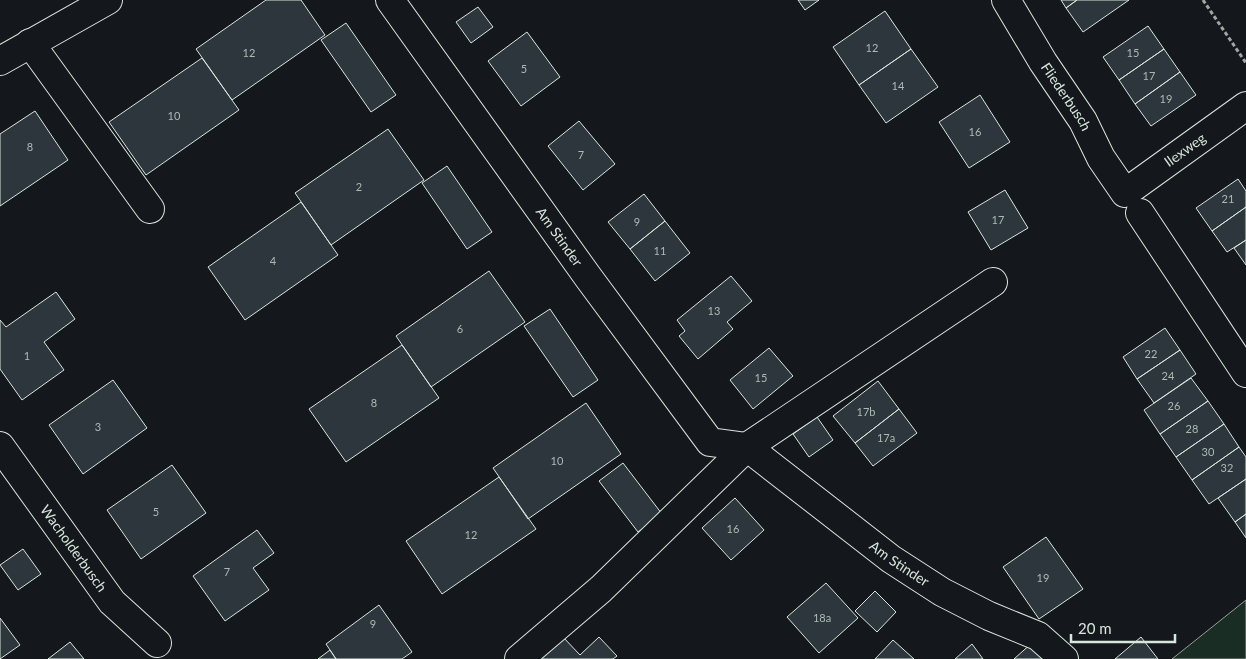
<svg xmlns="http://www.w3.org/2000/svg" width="1246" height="659" font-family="Lato,sans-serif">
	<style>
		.green { fill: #1a2d24; stroke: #939e99 }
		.building { fill: #2c363c; stroke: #d8e6dc }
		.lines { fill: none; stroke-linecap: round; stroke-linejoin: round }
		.minor-casing { stroke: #d8e6dc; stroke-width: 30 }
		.path { stroke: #9da8a2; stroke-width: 3; stroke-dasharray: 4 2.5; stroke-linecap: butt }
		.minor { stroke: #14181c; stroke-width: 28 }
		.labels { text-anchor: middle; stroke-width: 4; stroke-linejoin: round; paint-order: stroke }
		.number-label { font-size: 11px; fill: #adbab4 }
		.street-label { font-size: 14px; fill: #d8e6dc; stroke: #14181c }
	</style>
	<rect width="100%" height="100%" fill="#14181c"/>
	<path class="green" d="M1246,600V659H1172Z"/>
	<path class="building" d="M266,0H301L325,35L232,100L196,49Z
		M798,0H819L805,10Z
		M1061,0H1077L1066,8Z
		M1077,0H1129L1083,32L1066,8Z
		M478,7L493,27L471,43L456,22Z
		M885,11L911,49L859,85L833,47Z
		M346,23L396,95L371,112L321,40Z
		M1148,26L1164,49L1119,80L1103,57Z
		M527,32L560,77L521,106L488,61Z
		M911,49L938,87L886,123L859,85Z
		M1164,49L1180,72L1135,104L1119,80Z
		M202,58L239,110L146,175L109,122Z
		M1180,72L1196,95L1151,126L1135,104Z
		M980,95L1010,142L969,168L939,122Z
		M35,111L68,160L0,206V134Z
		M579,121L615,164L583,190L548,146Z
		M388,129L424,180L331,245L295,193Z
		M447,166L492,232L467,249L422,183Z
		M1238,179L1246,191V207L1212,231L1196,208Z
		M1005,190L1028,228L991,250L968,212Z
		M644,194L665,221L630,249L608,222Z
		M301,202L338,255L245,320L208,267Z
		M1246,207V240L1227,252L1212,231Z
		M665,221L690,253L655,281L630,249Z
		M1246,240V265L1234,248Z
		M489,271L525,322L431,387L396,336Z
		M731,276L752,301L727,322L733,329L698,359L679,336L685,331L677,320Z
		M56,292L75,319L44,342L64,370L22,400L0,369V320L6,327Z
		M550,309L598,380L573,397L524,326Z
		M1165,328L1180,350L1137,379L1123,357Z
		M402,345L439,398L346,462L309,409Z
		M769,348L793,376L753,409L730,380Z
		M1180,350L1196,374L1154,403L1137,379Z
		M1191,378L1208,401L1160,434L1144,410Z
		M113,380L147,428L83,474L49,425Z
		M878,381L899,409L855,443L833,416Z
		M1208,401L1224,424L1176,457L1160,434Z
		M586,403L621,454L528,519L493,468Z
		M899,409L917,433L873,466L855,443Z
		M817,417L833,440L809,457L793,434Z
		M1224,424L1239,447L1192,480L1176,457Z
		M1239,447L1246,457V479L1209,504L1192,480Z
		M623,463L662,514L638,532L599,481Z
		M172,465L206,513L141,559L107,510Z
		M499,477L536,529L442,594L406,541Z
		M1246,479V514L1235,522L1218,498Z
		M735,498L764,530L731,560L702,528Z
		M1246,514V538L1235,522Z
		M257,530L274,553L253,568L269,590L225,621L193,576Z
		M1046,537L1083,589L1039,619L1003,567Z
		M23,549L41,574L18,590L0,565Z
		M826,583L858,618L819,653L787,617Z
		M875,591L896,612L877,632L855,611Z
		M379,605L412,652L402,659H336L326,644Z
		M0,618L20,645L0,659Z
		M563,637L580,655L599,637L617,656L613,659H539Z
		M1141,637L1158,659H1115Z
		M893,640L914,659H875Z
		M70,642L84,659H48Z
		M1033,642L1048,659H1014Z
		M972,644L983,659H955Z
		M330,650L336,659H318Z"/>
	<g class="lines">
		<g class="minor-casing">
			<g id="minor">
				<path id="s1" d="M390,0L588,277L710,442L747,447L891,559L942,592L989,616L1038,636L1064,659"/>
				<path id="s2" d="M1006,0L1043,62L1083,121L1101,158L1125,193L1246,106"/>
				<path d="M30,43L150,209"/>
				<path d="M0,61L108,0"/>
				<path d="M1140,213L1246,373"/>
				<path id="s3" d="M0,446L112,602L157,643"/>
				<path d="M519,659L601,589L747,447L993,282"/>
			</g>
		</g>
		<path class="path" d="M1203,0L1246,63"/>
		<use href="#minor" class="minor"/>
	</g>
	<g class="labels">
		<g class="number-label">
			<text x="872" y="52">12</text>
			<text x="249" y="57">12</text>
			<text x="1133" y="57">15</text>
			<text x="524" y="73">5</text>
			<text x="1149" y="80">17</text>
			<text x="898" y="90">14</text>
			<text x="1166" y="103">19</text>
			<text x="174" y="120">10</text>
			<text x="975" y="136">16</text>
			<text x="30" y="151">8</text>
			<text x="581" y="159">7</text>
			<text x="359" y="191">2</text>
			<text x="1228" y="203">21</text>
			<text x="998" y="224">17</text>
			<text x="637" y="226">9</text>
			<text x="660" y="255">11</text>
			<text x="273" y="265">4</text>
			<text x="714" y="315">13</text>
			<text x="460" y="333">6</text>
			<text x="1151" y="358">22</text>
			<text x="27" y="360">1</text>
			<text x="1168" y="380">24</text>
			<text x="761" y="382">15</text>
			<text x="374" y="407">8</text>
			<text x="1174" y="410">26</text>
			<text x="866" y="416">17b</text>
			<text x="98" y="431">3</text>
			<text x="1192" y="433">28</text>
			<text x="886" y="442">17a</text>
			<text x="1208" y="456">30</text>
			<text x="557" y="465">10</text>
			<text x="1227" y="472">32</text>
			<text x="156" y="516">5</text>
			<text x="733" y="533">16</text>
			<text x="471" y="539">12</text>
			<text x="227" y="576">7</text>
			<text x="1043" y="582">19</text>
			<text x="822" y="622">18a</text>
			<text x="373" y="628">9</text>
		</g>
		<g class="street-label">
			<text dy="5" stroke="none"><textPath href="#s2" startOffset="114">Fliederbusch</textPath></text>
			<text dy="5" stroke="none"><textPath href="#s2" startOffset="301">Ilexweg</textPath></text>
			<text dy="5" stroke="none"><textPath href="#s1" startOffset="291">Am Stinder</textPath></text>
			<text dy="5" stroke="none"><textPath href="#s3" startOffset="126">Wacholderbusch</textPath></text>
			<text dy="5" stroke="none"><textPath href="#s1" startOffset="775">Am Stinder</textPath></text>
		</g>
	</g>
	<path d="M1071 634v8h104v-8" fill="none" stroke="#d8e6dc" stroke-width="2.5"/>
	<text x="1078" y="634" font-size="15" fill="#d8e6dc" stroke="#14181c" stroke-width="4" paint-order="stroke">20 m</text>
</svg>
